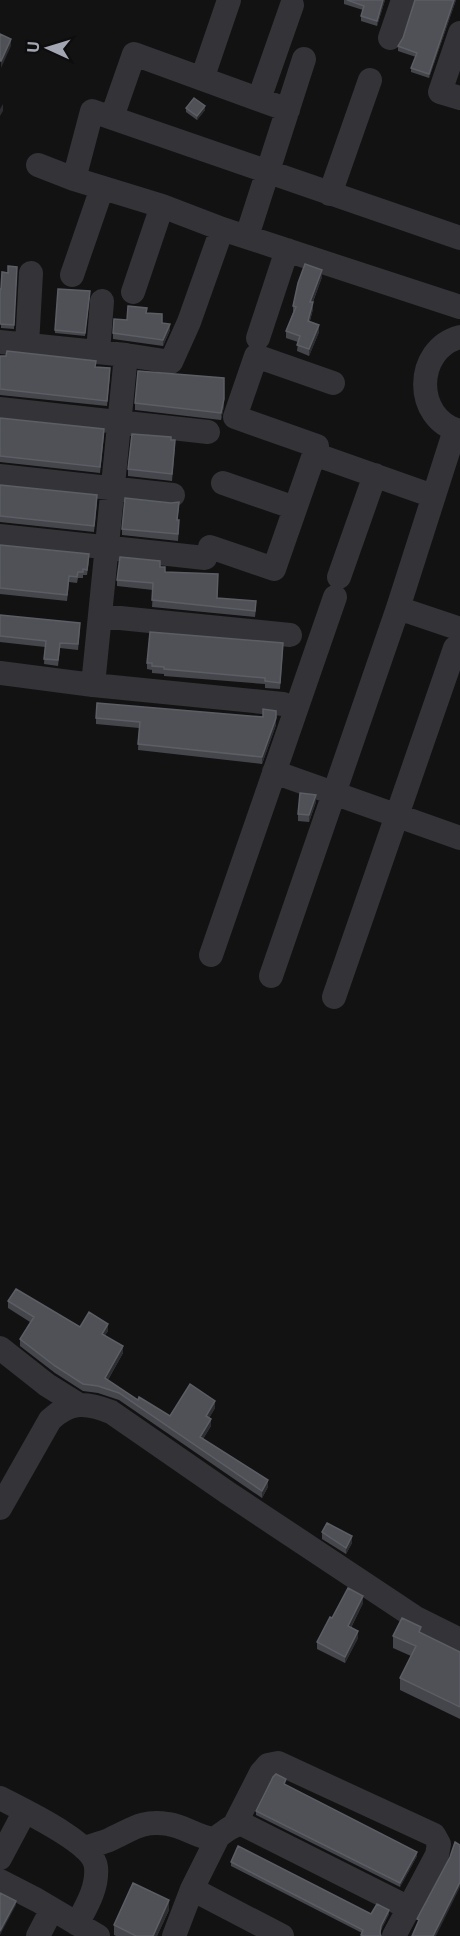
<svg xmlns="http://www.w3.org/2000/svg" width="460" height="1936" font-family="'Public Sans',sans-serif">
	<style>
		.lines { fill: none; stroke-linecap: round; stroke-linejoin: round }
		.minor { stroke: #333338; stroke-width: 24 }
		.wall { fill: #45464b }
		.shaded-wall { fill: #2c2d30 }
		.building { fill: #4f5156; stroke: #5c5e65; stroke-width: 1.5 }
	</style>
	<rect width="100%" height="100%" fill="#121213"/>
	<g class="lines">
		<path class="minor" d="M460,33L440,92L460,98
			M390,38L403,0
			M202,79L229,0
			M259,99L292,5
			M112,117L134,54L288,110
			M38,165L74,179L162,206L222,229L460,307
			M74,179L92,111L460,238
			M330,194L370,80
			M247,236L304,59
			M72,275L102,188
			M133,292L162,206
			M460,337C414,349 413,419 460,431
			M258,338L287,250
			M0,342L126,355L93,685L283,704
			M27,345L31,273
			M98,352L102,301
			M126,355L171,362L189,322L222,229
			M0,409L208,432
			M455,430L398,608L460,629
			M314,454L433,496
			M0,476L173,495
			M223,483L295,508
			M0,536L205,558
			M210,547L274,569L317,446L235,417L256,356L333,383
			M339,577L375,475
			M100,616L290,635
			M0,673L93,685
			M274,772L460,838
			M211,955L335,597
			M271,976L398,608
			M334,997L455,648
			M0,1348L47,1385L79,1405
			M0,1508L50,1420C70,1401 86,1402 111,1412L228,1493L416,1618L460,1640
			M0,1798C21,1809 94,1843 96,1867C98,1888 86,1907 77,1924
			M235,1824L261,1773L268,1765L278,1763L434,1835L439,1844L437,1855L394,1936
			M84,1848C93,1845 103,1843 111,1839C133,1829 142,1820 168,1824C184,1826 197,1837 213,1839C224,1834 229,1825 242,1824L409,1908
			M0,1858L25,1811
			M0,1881L37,1900L98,1936
			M192,1889L282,1936
			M38,1936L52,1909
			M174,1936L192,1889L218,1837"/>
	</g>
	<path class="wall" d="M344,0H385L377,26L361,21V16L363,10L344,4Z
		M456,0L429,78L411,72V68L416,57L398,51V46Z
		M186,108L205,110L197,120L186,112Z
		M17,267L14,329L1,328V289L8,273Z
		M322,277L313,302V309L310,321L319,332L309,356L297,351L298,342L286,338V331L293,312V306Z
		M90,294L85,336L55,333V330Z
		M147,313L162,323L170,330L163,346L113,339V333L127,320Z
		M0,356L96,367L110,374L107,406L0,395Z
		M224,378V406L221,420L135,410V403Z
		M0,418L104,435L100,473L0,462Z
		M171,440L175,446L172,481L128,476V469Z
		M0,485L97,501L94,532L0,522Z
		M179,508L177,520L179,527L178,541L122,535V529Z
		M0,545L89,560L87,575H83V578H78L77,583L69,582L67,601L0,594Z
		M160,567L165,572L218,581L217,598L256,608L255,617L152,607L153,590L117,586V580Z
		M0,615L80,628L78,650L60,648L58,666L44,664L45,647L0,642Z
		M283,650L280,689L265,688V684L164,676V674L152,673V670L147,669V663Z
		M96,718H276V725L262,764L138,750L139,728L96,724Z
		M316,802L309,822L298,821V814Z
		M8,1301L80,1327L108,1331L105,1335L123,1353L108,1380L138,1400L170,1416L215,1408L209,1418L211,1426L203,1439L268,1487L262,1498L119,1400L98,1393L83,1391L55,1373L20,1346V1339L30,1322L8,1308Z
		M322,1532L352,1543L346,1554L322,1539Z
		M363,1603L351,1628L358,1638L345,1663L317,1649V1642L332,1618Z
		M421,1633L460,1652V1719L400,1690V1678L411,1656L393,1648V1636Z
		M286,1783L285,1785L417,1856L400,1887L256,1815V1811Z
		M231,1862L371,1914H389L381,1930V1936H361L362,1933L231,1866Z
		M169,1910L157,1936H116L114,1935V1925Z"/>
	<path class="shaded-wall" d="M383,0H385L377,26V21Z
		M454,0H456L429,78V74Z
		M11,39V46L1,68V61Z
		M3,104V111L0,116V109Z
		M205,106V110L197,120V116Z
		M322,270V277L310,309V302Z
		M313,302V309L308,328V321Z
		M170,324V330L163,346V340Z
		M319,325V332L309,356V349Z
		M224,399V406L221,420V413Z
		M276,711V725L262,764V757Z
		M316,795V802L309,822V815Z
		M108,1324V1331L102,1340V1334Z
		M123,1346V1353L105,1385V1378Z
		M215,1401V1408L206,1423V1416Z
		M211,1419V1426L200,1443V1437Z
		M268,1480V1487L262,1498V1491Z
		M352,1536V1543L346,1554V1548Z
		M363,1596V1603L348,1633V1626Z
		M358,1631V1638L345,1663V1657Z
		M417,1852V1856L400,1887V1883Z
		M460,1882V1887L436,1936H433Z
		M169,1900V1910L157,1936H153Z
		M16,1901V1905L0,1935V1931Z
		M389,1910V1914L381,1930L380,1936L381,1926Z"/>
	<path class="building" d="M347,0H383L377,21L361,16L364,6Z
		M415,0H454L429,74L411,68L417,53L398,46L403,38Z
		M0,34L11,39L1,61H0Z
		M194,98L205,106L197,116L186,108Z
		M305,264L322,270L310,302H313L308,321L319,325L309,349L297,345L300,336L286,331L296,307L293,306L298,283Z
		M8,266L17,267L14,325L0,324V289H1L2,272L8,273Z
		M58,289L90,291L85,333L55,330Z
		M128,306L147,308L146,313L162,314V323L170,324L163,340L113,333L114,319L127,320Z
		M7,351L96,361L95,367L110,368L107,401L0,389V356H6Z
		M138,371L224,378V399L221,413L135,403Z
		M0,418L104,429L100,467L0,456Z
		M132,434L171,437V440H175L172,474L128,469Z
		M0,485L97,495L94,526L0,516Z
		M125,498L171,503L179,502L177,520H179L178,534L122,529Z
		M0,545L89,554L87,570L83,569V572H78L77,577L69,576L67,595L0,588Z
		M120,557L160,561V567H165V572L218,574L217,598L256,601L255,611L152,600L153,583L117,580Z
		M0,615L80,623L78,644L60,643L58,660L44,659L46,641L0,636Z
		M150,632L283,643L280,683L265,681V678L164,669V667L152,666V663H147Z
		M97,703L263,717V709L276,711V718L262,757L138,744L140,722L96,718Z
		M300,793L316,795L309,815L298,814Z
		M16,1289L80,1327L89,1312L108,1324L102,1334L123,1346L105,1378L138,1400L139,1397L170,1416L190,1384L215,1401L206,1416L211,1419L200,1437L268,1480L262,1491L119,1393L98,1386L83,1384L55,1366L20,1339L34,1317L8,1301Z
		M327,1523L352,1536L346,1548L322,1532Z
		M348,1588L363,1596L348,1626L358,1631L345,1657L317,1642L330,1617L332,1618Z
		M402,1618L421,1627L419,1632L460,1652V1707L400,1678L416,1646L393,1636Z
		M276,1774L286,1779L284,1784L417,1852L400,1883L256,1811L273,1777Z
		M455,1842L460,1845V1882L433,1936H412L419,1920L417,1919L450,1857Z
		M238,1846L371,1914L377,1904L389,1910L381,1926L380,1933L381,1936H363L361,1935L363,1930L231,1862Z
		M133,1883L169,1900L153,1936H136L114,1925Z
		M0,1893L16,1901L0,1931Z"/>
	<g transform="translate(48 48) rotate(274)" stroke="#0d0d0e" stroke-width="4.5" paint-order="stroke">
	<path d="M0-4.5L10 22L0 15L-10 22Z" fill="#a3a7b4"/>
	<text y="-9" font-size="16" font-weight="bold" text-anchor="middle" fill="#a3a7b4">U</text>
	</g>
</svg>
